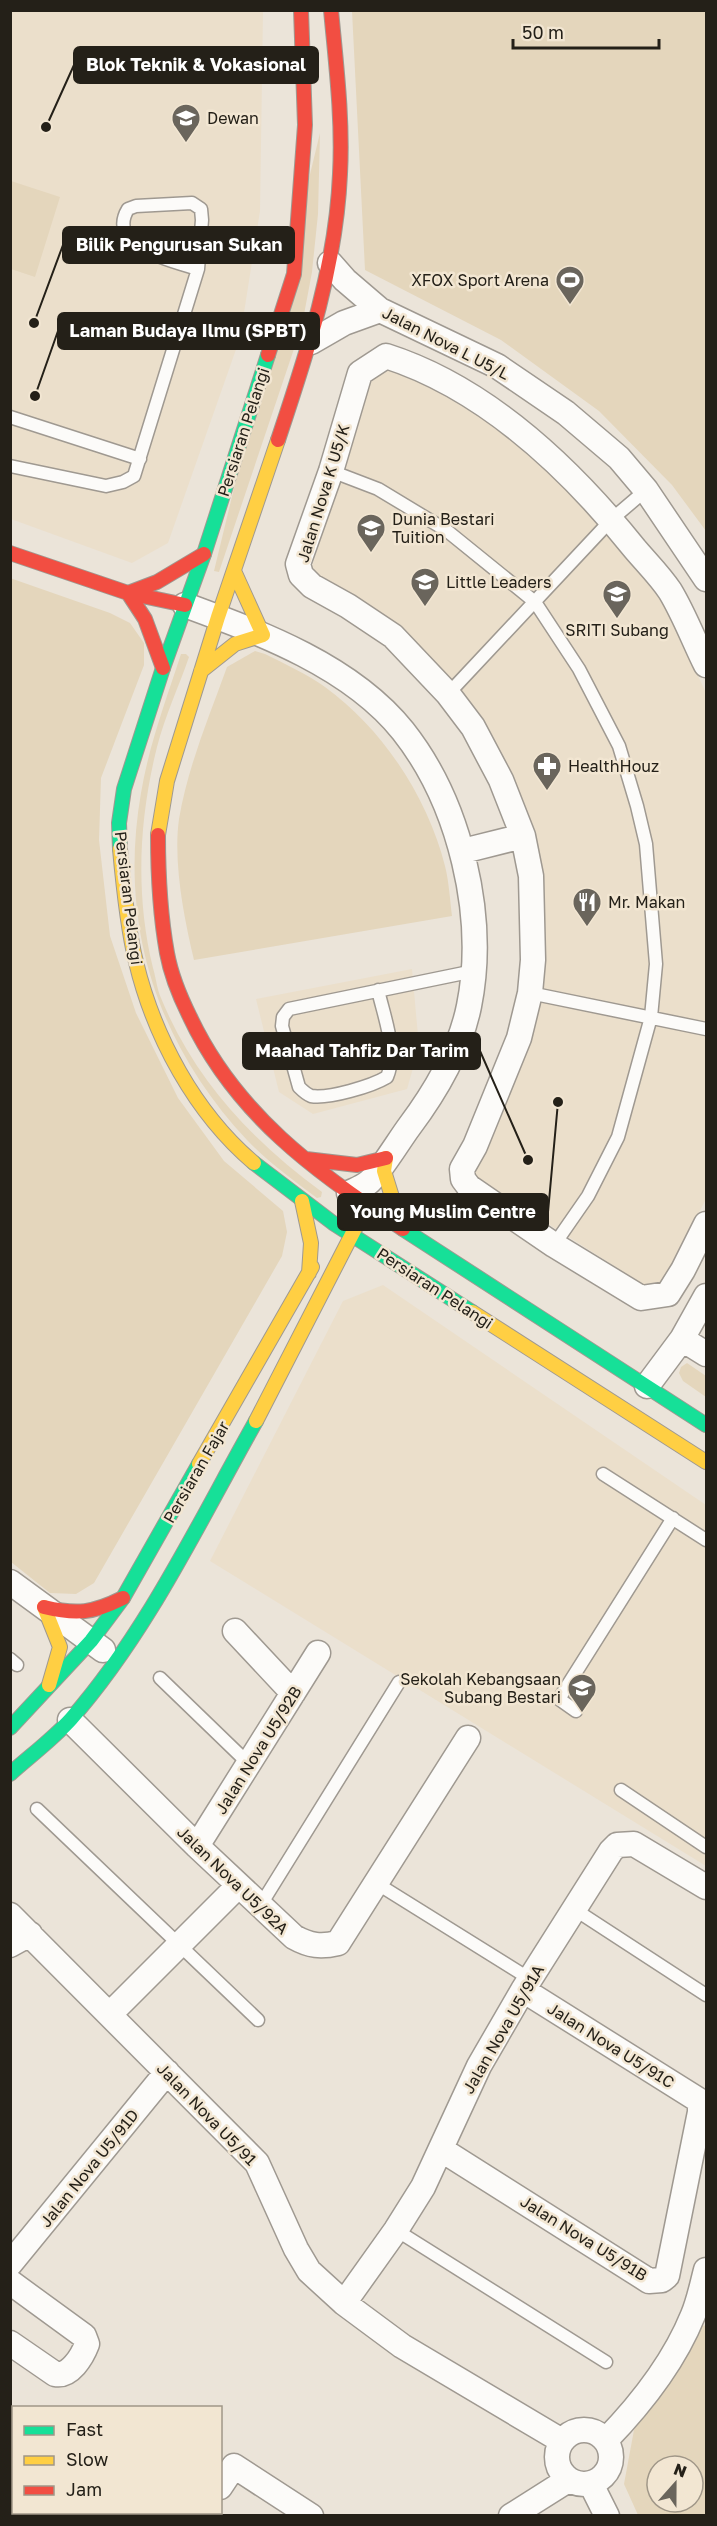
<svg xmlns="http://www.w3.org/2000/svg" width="717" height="2526" font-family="'Golos Text',sans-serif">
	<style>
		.built { fill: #ebdfcb }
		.green { fill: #e4d6bc; fill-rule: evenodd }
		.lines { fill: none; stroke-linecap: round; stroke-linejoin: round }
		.lane-casing { stroke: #9f9991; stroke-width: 15 }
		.street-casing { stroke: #9f9991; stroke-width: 27 }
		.fast-casing { stroke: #9f9991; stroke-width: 16 }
		.slow-casing { stroke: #9f9991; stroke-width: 16 }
		.jam-casing { stroke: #9f9991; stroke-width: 16 }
		.lane { stroke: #fcfbf9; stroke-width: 12 }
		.street { stroke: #fcfbf9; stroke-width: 24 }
		.fast { stroke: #16e098; stroke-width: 14 }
		.slow { stroke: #ffcf43; stroke-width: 14 }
		.jam { stroke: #f24e42; stroke-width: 14 }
		.labels { text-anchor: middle; stroke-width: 5; stroke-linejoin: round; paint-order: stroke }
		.poi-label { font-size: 16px; fill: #242018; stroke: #f2e6d2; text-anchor: start }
		.street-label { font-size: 16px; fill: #242018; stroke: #f2e6d2 }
		.leader { fill: none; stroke: #242018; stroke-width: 2 }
		.callout-dot { fill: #242018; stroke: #f2e6d2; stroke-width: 2 }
		.callout { fill: #242018; stroke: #242018; stroke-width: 2 }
		.callout-label { font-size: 18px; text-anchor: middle; font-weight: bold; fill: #fff }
	</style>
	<rect width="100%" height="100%" fill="#ebe4d9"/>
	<path class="built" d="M10,11H263L260,211L240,338L168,543L132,563L11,519Z
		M386,369L411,376L486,417L559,482L624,553L667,609L706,693V1199L663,1282L644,1285L473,1176L534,1027L544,979L540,862L483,723L311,570L369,382Z
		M412,969L419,1047L407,1089L313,1114L279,1092L256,999Z
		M383,1285L706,1505V1866L210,1561L343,1301Z"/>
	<path class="green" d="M352,11H706V531L672,485L599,411L501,340L365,270Z
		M320,133L318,214L312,272L302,325L219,572L214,571Z
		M11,181L60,197L35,277L11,269Z
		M10,578L110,613L130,623L144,643V665L101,778L99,840L110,936L136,1013L178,1098L224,1161L283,1211L287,1232L282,1256L94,1583L76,1594L50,1593L11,1562Z
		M255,651L265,654C285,664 307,674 325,687C383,729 428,798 445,866C449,882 450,900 452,916L194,960C184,918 173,862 179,819C188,766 209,717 227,667Z
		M181,654H186L189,657C179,686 165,716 157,747C139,819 135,895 153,968C156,978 157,989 161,998C194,1079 253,1142 322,1192L321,1197L317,1198C293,1180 268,1162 247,1140C157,1044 118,924 141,793C149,745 166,700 181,654Z
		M687,1363L706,1376V1397L683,1381L679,1373L681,1367Z
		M702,2325L706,2326V2515H638L624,2484L634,2430ZM657,2466H693V2502H657Z"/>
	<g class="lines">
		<g class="lane-casing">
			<path id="lane" d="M10,417L140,459
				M10,466L106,486L123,482L134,476L198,269L202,220L201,209L192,203L136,206L128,209C105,247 173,261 198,269
				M331,471L378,489L446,530L535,602L579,669L619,746L637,806L646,844L656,964L651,1017L618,1137L588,1196L554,1245
				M448,694L612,519L646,490
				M378,990C384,1017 398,1051 387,1077C372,1086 329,1099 311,1096C306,1094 303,1091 299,1087L282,1026L283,1017L289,1009L474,971
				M530,993L706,1029
				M603,1474L706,1540
				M10,1659L17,1665
				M160,1678L249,1764
				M576,1711L559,1699L673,1518
				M621,1790L706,1847
				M37,1809L258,2020
				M376,1883L530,1979
				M260,1906L399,1682
				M574,1909L706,1995
				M396,2230L606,2362"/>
		</g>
		<g class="street-casing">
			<path id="street" d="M330,263L345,280L380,310L497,366L566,413L619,458L646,490L706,579
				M311,342L344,323L380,310
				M185,605C261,633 351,666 403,731C460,803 487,916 469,1006C460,1051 436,1091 409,1127C400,1139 378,1175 369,1182C363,1187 355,1190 349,1193
				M706,665C694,641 684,614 670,591C660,576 646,562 635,549C570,468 486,388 386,356L360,373L331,471L298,564L301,575L312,586L348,606L393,636L448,694L473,727L501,780L523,836L531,876L533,960L530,993L519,1038L475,1146L462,1169L463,1179L469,1187L554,1245L641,1298L668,1294L683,1270L706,1224
				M463,851L523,836
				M682,1339L706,1354
				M647,1386L682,1339L706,1296
				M10,1582L103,1650
				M235,1631L293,1693
				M70,1720L197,1846L294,1937C310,1946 321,1947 338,1943L468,1738
				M197,1846L318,1653
				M10,1915L257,2163L296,2249L309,2271L344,2303L402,2346L562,2441
				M10,1945L30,1934
				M110,2014L238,1886
				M442,2150L649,2281L662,2280L667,2276L700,2112V2101L523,1990
				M10,2264L167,2072
				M10,2282L84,2336L87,2344C82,2357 70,2377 55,2374L10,2343
				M344,2303L396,2230L423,2187L479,2066L523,1990L611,1851L617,1845L634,1844L706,1887
				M557 2457a27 27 0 1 1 54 0a27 27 0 1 1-54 0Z
				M606,2440C641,2404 674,2362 693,2315C699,2301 702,2285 706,2270
				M591,2484L607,2516
				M220,2487L234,2466L311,2516
				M200,2516L202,2512
				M511,2516L568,2480"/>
		</g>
		<g class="fast-casing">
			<path id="fast" d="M120,849L119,823L124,789L163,668L204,554L268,355
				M254,1163L333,1223L472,1312
				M403,1229L706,1425
				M10,1728L91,1641L123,1598L199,1464
				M10,1774C30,1756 53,1739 71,1719C148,1631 199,1522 256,1421"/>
		</g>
		<g class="slow-casing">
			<path id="slow" d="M201,671L235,644L263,635L234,571
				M158,835L167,781L218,617L278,440
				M120,849C123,882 128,930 136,962C154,1037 195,1113 254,1163
				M386,1158L384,1171L401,1226
				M302,1201L311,1243L309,1273
				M472,1312L706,1462
				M256,1421L362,1215
				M199,1464L312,1267
				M44,1607L60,1647L49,1685"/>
		</g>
		<g class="jam-casing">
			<path id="jam" d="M268,355L294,274L305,125L301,10
				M278,440C307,353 336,267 340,174C343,120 336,64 331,10
				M10,553L128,593L185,605
				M128,593L157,582L204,554
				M128,593L145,619L163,668
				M158,835C158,874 160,914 167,953C171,975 180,997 190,1017C235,1113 316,1173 403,1229
				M306,1159L357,1165L386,1158
				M44,1607C77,1615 93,1613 123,1598"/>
		</g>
		<use href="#lane" class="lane"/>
		<use href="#street" class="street"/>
		<use href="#fast" class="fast"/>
		<use href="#slow" class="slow"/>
		<use href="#jam" class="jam"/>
	</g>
	<defs>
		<g id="school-pin" transform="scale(1.5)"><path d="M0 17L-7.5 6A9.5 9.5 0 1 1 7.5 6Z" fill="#6a655c" stroke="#f2e6d2"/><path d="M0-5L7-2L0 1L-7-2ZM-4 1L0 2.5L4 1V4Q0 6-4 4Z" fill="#fff"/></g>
		<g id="stadium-pin" transform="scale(1.5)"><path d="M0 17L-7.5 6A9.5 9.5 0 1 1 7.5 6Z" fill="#6a655c" stroke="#f2e6d2"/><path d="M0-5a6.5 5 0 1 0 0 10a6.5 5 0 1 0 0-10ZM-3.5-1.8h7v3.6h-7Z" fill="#fff"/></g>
		<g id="pharmacy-pin" transform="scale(1.5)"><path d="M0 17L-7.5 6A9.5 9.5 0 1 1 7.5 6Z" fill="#6a655c" stroke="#f2e6d2"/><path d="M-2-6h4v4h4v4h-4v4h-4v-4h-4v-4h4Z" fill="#fff"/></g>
		<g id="restaurant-pin" transform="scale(1.5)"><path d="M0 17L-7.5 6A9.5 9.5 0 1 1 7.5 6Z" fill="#6a655c" stroke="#f2e6d2"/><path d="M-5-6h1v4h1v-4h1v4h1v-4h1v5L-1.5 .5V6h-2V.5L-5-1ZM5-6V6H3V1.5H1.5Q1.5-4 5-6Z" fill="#fff"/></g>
	</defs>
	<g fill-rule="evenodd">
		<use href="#school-pin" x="186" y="118"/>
		<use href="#stadium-pin" x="570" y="280"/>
		<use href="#school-pin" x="371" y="528"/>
		<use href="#school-pin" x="425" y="582"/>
		<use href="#school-pin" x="617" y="594"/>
		<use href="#pharmacy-pin" x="547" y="766"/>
		<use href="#restaurant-pin" x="587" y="902"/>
		<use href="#school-pin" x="582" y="1688"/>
	</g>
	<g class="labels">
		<g class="poi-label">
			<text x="207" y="124">Dewan</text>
			<text x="549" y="286" text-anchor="end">XFOX Sport Arena</text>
			<text x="392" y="525">Dunia Bestari<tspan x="392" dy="18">Tuition</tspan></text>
			<text x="446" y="588">Little Leaders</text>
			<text x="617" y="636" text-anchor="middle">SRITI Subang</text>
			<text x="568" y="772">HealthHouz</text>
			<text x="608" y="908">Mr. Makan</text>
			<text x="561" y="1685" text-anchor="end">Sekolah Kebangsaan<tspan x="561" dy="18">Subang Bestari</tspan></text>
		</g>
		<g class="street-label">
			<text transform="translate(446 343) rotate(27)" y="6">Jalan Nova L U5/L</text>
			<text transform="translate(243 432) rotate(-72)" y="6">Persiaran Pelangi</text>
			<text transform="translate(323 493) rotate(-73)" y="6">Jalan Nova K U5/K</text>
			<text transform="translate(129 898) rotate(83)" y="6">Persiaran Pelangi</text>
			<text transform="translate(435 1288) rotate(33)" y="6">Persiaran Pelangi</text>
			<text transform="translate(196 1472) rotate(-60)" y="6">Persiaran Fajar</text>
			<text transform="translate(258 1750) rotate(-58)" y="6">Jalan Nova U5/92B</text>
			<text transform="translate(233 1880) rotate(44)" y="6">Jalan Nova U5/92A</text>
			<text transform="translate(503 2029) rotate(-60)" y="6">Jalan Nova U5/91A</text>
			<text transform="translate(611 2045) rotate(32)" y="6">Jalan Nova U5/91C</text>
			<text transform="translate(207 2114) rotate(46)" y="6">Jalan Nova U5/91</text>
			<text transform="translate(89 2168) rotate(-51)" y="6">Jalan Nova U5/91D</text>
			<text transform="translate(584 2238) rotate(32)" y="6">Jalan Nova U5/91B</text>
		</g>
	</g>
	<path class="leader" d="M46 127L74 65M34 323L63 245M35 396L58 331M528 1160L480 1051M558 1102L548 1212"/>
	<g class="callout-dot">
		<circle cx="46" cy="127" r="6"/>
		<circle cx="34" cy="323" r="6"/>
		<circle cx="35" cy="396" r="6"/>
		<circle cx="528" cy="1160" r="6"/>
		<circle cx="558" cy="1102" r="6"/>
	</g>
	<g class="callout">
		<rect x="74" y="47" width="244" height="36" rx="6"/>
		<rect x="63" y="227" width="231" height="36" rx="6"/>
		<rect x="58" y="313" width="261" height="36" rx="6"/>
		<rect x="243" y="1033" width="237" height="36" rx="6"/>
		<rect x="338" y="1194" width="210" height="36" rx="6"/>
	</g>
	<g class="callout-label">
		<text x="196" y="71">Blok Teknik &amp; Vokasional</text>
		<text x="179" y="251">Bilik Pengurusan Sukan</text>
		<text x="188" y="337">Laman Budaya Ilmu (SPBT)</text>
		<text x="362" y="1057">Maahad Tahfiz Dar Tarim</text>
		<text x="443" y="1218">Young Muslim Centre</text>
	</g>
	<rect width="717" height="2526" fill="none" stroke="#242018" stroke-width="24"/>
	<rect x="12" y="2406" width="210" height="108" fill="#f2e6d2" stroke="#a09788" stroke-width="1.5"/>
	<rect x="24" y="2426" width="30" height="9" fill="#16e098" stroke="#a09788" stroke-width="1.5"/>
	<text x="66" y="2436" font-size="18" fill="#242018">Fast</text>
	<rect x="24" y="2456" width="30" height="9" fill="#ffcf43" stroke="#a09788" stroke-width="1.5"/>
	<text x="66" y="2466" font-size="18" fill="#242018">Slow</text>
	<rect x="24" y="2486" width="30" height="9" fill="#f24e42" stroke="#a09788" stroke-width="1.5"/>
	<text x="66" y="2496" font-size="18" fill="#242018">Jam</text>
	<g transform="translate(675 2484) rotate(21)"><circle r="28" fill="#f2e6d2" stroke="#a09788" stroke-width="1.5"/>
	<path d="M0-4.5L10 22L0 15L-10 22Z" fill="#6a655c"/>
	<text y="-9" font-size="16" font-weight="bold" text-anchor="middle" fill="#242018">N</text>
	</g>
	<path d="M513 39v9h146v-9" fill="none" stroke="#242018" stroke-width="3"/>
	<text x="522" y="39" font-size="18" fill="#242018" stroke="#f2e6d2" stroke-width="4.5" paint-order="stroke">50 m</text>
</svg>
